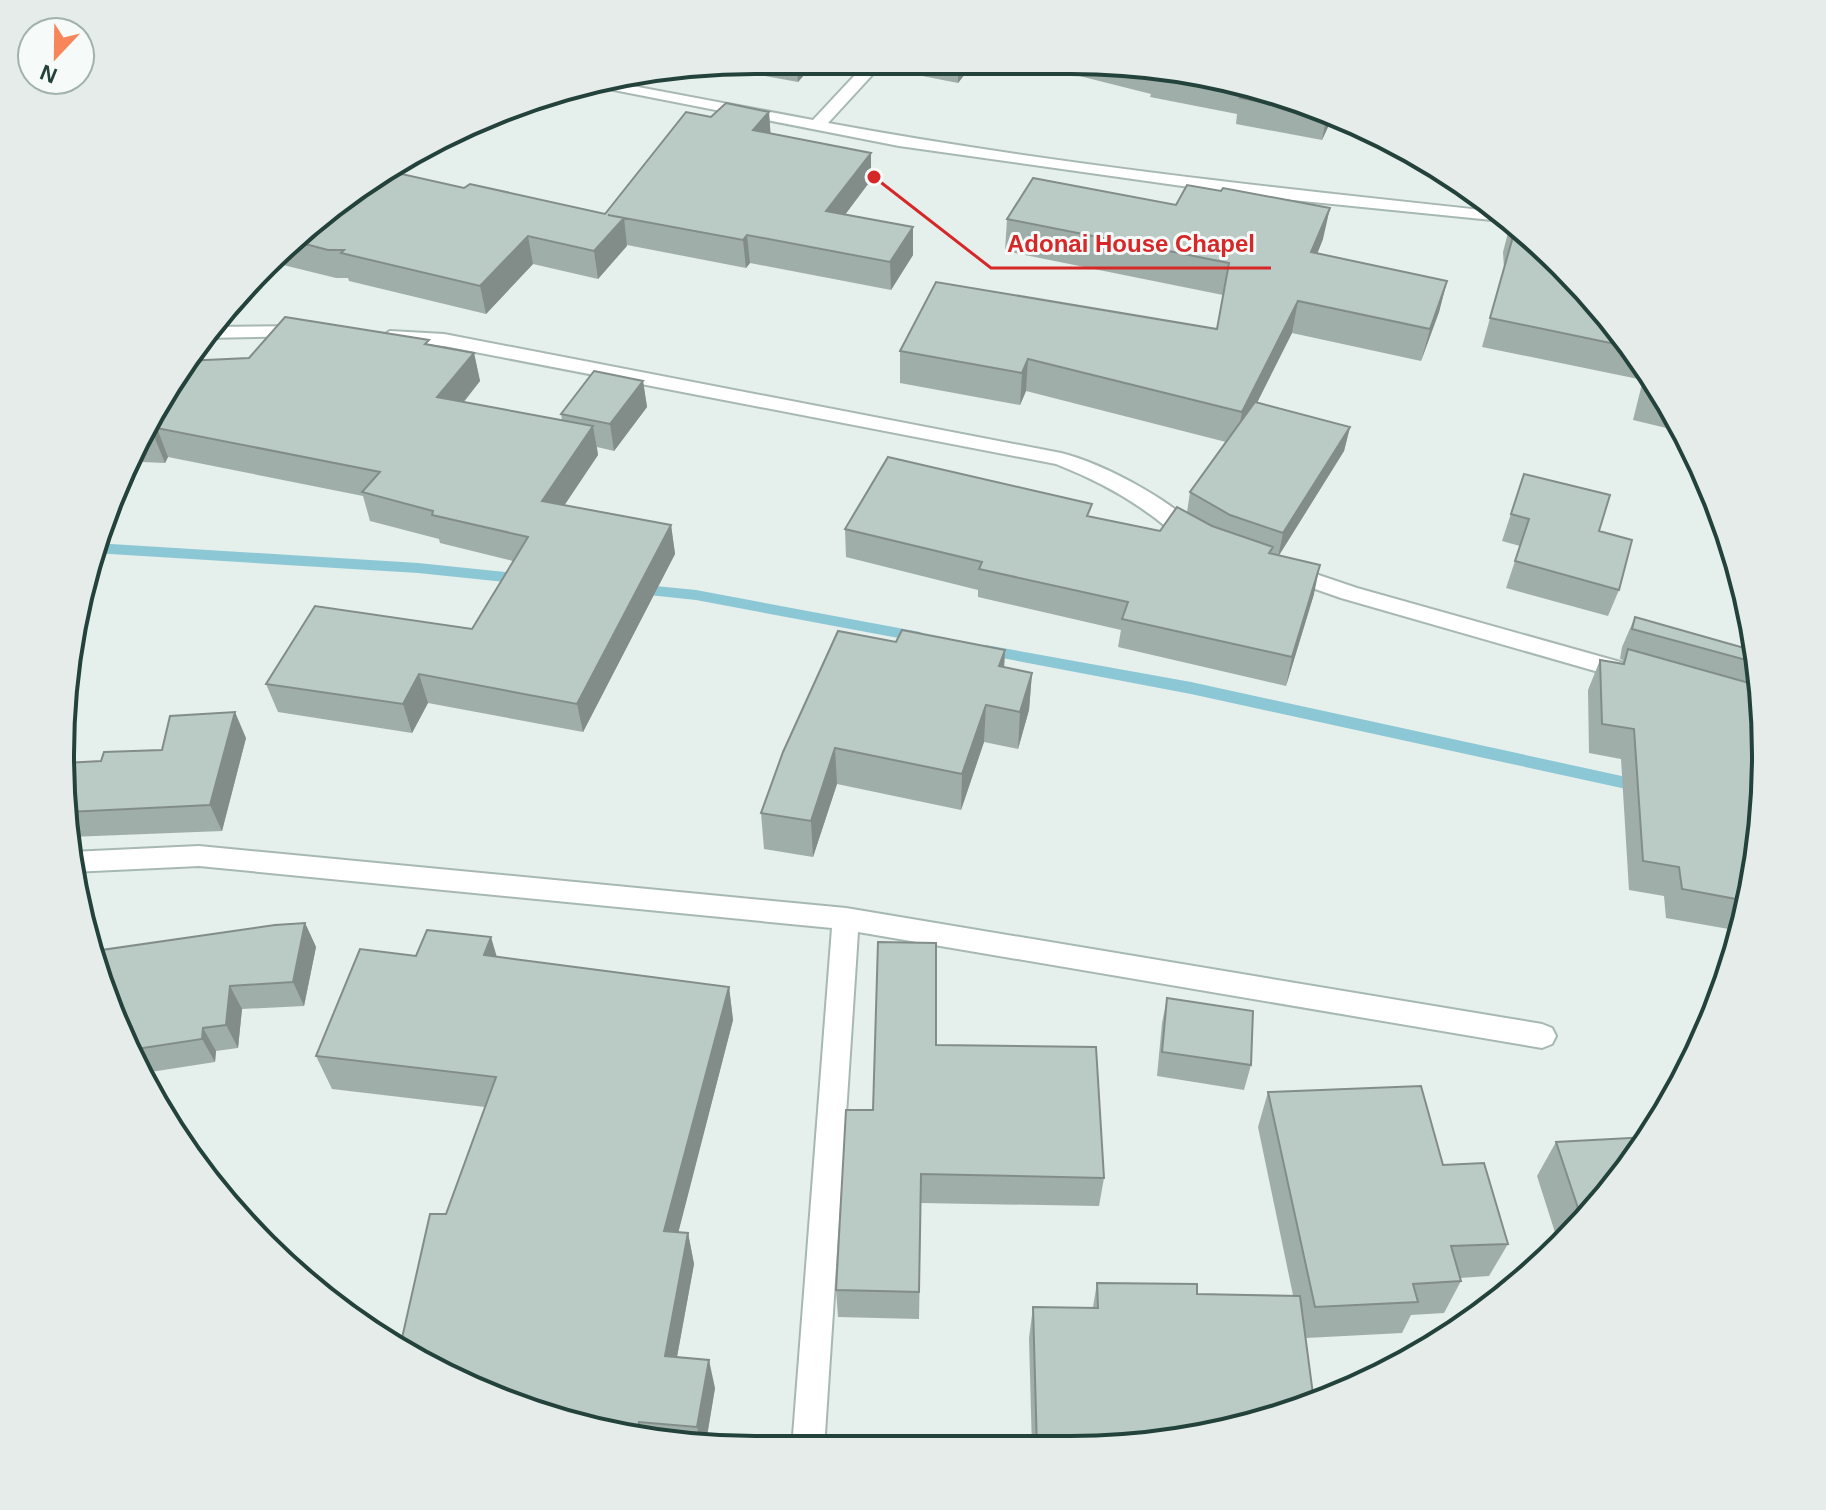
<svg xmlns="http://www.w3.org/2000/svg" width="1826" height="1510" font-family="Helvetica,sans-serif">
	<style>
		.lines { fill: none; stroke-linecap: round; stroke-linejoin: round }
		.stream { fill: #8cc7d5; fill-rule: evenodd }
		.street-casing { stroke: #a7b8b3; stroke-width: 4 }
		.street { fill: #fff; fill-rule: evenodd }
		.wall { fill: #a0aea9 }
		.shaded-wall { fill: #828d89 }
		.building { fill: #bacac4; stroke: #828d89; stroke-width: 2 }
		.rim { fill: none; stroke: #23423b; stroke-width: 4 }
		.leader { fill: none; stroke: #d62828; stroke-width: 3 }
		.callout-dot { fill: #d62828; stroke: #f6fbf9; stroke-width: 3 }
		.callout-label { font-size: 24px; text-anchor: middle; font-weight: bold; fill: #d62828; stroke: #f6fbf9; stroke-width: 6; stroke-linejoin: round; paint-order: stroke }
	</style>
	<rect width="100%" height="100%" fill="#e5efeb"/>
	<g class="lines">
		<path class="stream" d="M95,543L418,563L524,574L531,579L524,584L418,573L94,553Z
			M635,584L696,590L920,632L928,637L920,642L696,600L630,593L628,589Z
			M986,645L1191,682L1640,780L1646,782L1648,786L1646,790L1640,792L1191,694L981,654L978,650Z"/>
		<g class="street-casing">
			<path id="street" d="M869,60L885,61L828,123C1050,164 1275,188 1500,212L1512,222L1253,196L899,146L578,83L601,80L813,120Z
				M306,326L313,328L315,332L313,336L204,338L214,327Z
				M390,331L444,334L1061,453C1102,463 1182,504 1206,539L1203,544C1188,548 1181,538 1170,530C1136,501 1099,481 1056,464L444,346L383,341L381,337Z
				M1286,564L1357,588L1638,667L1641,673L1638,679L1630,681L1341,598L1278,576L1275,571L1278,566Z
				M199,846L846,908L1542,1024L1552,1028L1556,1036L1552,1044L1542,1048L858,932L824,1449H792L832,928L199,866L72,872L71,852Z"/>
		</g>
		<use href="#street" class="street"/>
	</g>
	<path class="wall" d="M755,60H817L798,82L709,66Z
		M907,61H975L958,83L907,73Z
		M1020,61L1117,62L1335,112L1322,140L1236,124L1237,114L1150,97L1151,94Z
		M769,112L770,134L871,180L845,214L913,255L891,290L750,263L746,268L627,245L598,279L533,264L486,314L349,281L348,278H336L271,262L296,233L464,188L605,214L711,117Z
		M1007,219L1323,239L1317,254L1447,281L1439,312L1421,361L1292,333L1257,403L1350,427L1344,451L1279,555L1314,594L1286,686L1118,647L1121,630L978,597V590L846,557L845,529L1090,517L1160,531L1187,512L1190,492L1226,442L1026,391L1020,405L900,383V351L1217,329L1223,295L1005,251Z
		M1511,221L1562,263L1683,432L1633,420L1643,380L1482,347L1504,268L1503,252Z
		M430,344L474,353L480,381L464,402L562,420L561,414L643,381L647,407L614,451L597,447L598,455L564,505L671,525L675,554L583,732L428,703L412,733L278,712L266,684L472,629L513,561L440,543L439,539L370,521L363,496L168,457L165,463L142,462L120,511H107L177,369L249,358Z
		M1524,474L1599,531L1619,590L1608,616L1506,588L1520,546L1502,541Z
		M1635,617L1755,651L1765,710L1760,846L1740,931L1666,918L1664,896L1629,890L1621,759L1589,753L1588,690L1600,660L1622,664L1623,660L1620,659L1622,647Z
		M896,642L1005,650L1004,667L1032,673L1029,710L1018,749L984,742L961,810L837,784L813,857L764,849L761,813Z
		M246,738L222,831L70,837L65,763L101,761L162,750Z
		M305,923L316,947L304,1006L242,1009L238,1048L216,1051L215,1062L144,1073L141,1067L135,1068L131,1062L100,968Z
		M416,956L497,957L729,987L733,1020L678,1232L688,1233L694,1264L677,1357L715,1388L705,1448L576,1426L446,1214L485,1107L332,1089L316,1056Z
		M1167,998L1251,1065L1244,1090L1157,1076L1162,1023Z
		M936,1045L1104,1178L1099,1206L921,1203L919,1319L838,1317L836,1290L873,1110Z
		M1268,1092L1443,1165L1508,1244L1489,1276L1460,1278L1461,1281L1444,1313L1411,1315L1402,1333L1306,1338L1116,1449H1032L1029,1338L1033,1307H1093L1097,1283L1197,1294L1293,1295L1258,1127Z
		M1556,1142L1593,1214L1559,1245L1537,1176Z"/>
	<path class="shaded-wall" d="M796,60H817L798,82Z
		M958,61H975L958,83Z
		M1329,111L1335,112L1322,140L1327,114Z
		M769,112L771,139L753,130Z
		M871,153V180L827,239L826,211Z
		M1330,208L1323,239L1305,284L1311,252Z
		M624,218L627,246L598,279L594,251Z
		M913,227V255L891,290L890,262Z
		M747,235L750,263L746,268L743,240Z
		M528,236L533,264L486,314L480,286Z
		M1447,281L1439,312L1421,361L1430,329Z
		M1298,301L1292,333L1236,444L1242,412Z
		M474,353L480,381L444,426L437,397Z
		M1028,359L1026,391L1020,405L1022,373Z
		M643,381L647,407L614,451L610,424Z
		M593,426L598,455L548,530L542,501Z
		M1350,427L1344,451L1278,557L1283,533Z
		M157,428L168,457L165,463L153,434Z
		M137,450L142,462L120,511L114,497Z
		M671,525L675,554L583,732L577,704Z
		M1320,565L1314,594L1286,686L1292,657Z
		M1005,650L1003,687L999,666Z
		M1032,673L1029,710L1018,749L1020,712Z
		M419,674L428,703L412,733L403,704Z
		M986,705L984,742L961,810L962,774Z
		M235,712L246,738L222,831L210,805Z
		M835,748L837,784L813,857L811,821Z
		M305,923L316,947L304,1006L293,982Z
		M491,937L501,971L484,955Z
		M230,986L242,1009L238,1048L226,1025Z
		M729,987L733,1020L671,1261L664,1231Z
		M203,1028L216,1051L215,1062L202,1039Z
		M688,1233L694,1264L672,1384L665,1356Z
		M709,1360L715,1388L705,1448L702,1447L697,1427Z
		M639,1422L643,1438L636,1436Z"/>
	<path class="building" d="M1154,70L1184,77L1153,71Z
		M1244,91L1329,111L1327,114L1240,98Z
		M726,103L769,112L753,130L871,153L826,211L913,227L890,262L747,235L743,240L608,215L624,218L594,251L528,236L480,286L341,253L344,250H328L290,240L296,233L384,170L464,188L470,184L605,214L686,112L711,117Z
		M1033,178L1176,205L1187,185L1221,191L1223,188L1330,208L1311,252L1447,281L1430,329L1298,301L1242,412L1028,359L1022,373L900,351L936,282L1217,329L1229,263L1007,219Z
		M1512,222L1562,263L1620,345L1490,318L1512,240Z
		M285,317L429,340L425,344L474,353L437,397L593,426L542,501L671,525L577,704L419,674L403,704L266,684L315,606L472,629L528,537L432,515L433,511L362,492L380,472L157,428L153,434H145L177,369L184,361L249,358Z
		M594,371L643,381L610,424L561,414Z
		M1647,381L1655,393L1645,391Z
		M1255,402L1350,427L1283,533L1230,515L1190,492Z
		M888,457L1092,504L1087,516L1160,531L1177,507L1212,526L1273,547L1269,553L1320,565L1292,657L1122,619L1128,602L979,569L982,562L845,529Z
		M1524,474L1610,495L1599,531L1632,540L1619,590L1515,561L1529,519L1511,514Z
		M1635,617L1755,651L1757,663L1632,629Z
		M902,630L1005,650L999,666L1032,673L1020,712L986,705L962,774L835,748L811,821L761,813L783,752L838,631L896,642Z
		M1628,649L1756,685L1760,684L1765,710L1760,846L1747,901L1682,889L1679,867L1643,861L1634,729L1602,724L1600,660L1624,664Z
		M235,712L210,805L68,812L65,763L101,761L104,752L162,750L170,716Z
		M305,923L293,982L230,986L226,1025L203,1028L202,1039L130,1050L131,1044L126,1045L100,968L102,950L275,925Z
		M427,930L491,937L484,955L729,987L664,1231L688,1233L665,1356L709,1360L697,1427L639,1422L636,1436L576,1426L447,1378L400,1347L430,1214H446L496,1077L316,1056L360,949L416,956Z
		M878,942L936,943V1045L1096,1047L1104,1178L921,1174L919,1292L836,1290L846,1110H873Z
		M1167,998L1253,1011L1251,1065L1162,1052Z
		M1421,1086L1443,1165L1484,1163L1508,1244L1451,1246L1461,1281L1413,1284L1418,1302L1315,1307L1268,1092Z
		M1648,1137L1593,1214L1583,1223L1556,1142Z
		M1097,1283L1197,1284V1294L1300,1296L1314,1402L1250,1426L1116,1449H1037L1033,1307L1098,1308Z"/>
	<path d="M0 0H1826V1510H0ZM755 74H1071A681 681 0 0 1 1752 755V755A681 681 0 0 1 1071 1436H755A681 681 0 0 1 74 755V755A681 681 0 0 1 755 74Z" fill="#e5ecea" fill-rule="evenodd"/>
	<path class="rim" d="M755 74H1071A681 681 0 0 1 1752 755V755A681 681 0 0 1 1071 1436H755A681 681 0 0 1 74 755V755A681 681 0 0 1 755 74Z"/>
	<path class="leader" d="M874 177L991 268H1271"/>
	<circle class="callout-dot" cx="874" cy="177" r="8"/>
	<g class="callout-label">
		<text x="1131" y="252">Adonai House Chapel</text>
	</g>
	<g transform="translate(56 56) rotate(202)"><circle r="38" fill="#f6fbf9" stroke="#a2b1ad" stroke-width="2"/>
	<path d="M0-6L14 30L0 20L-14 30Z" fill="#f7875b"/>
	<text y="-12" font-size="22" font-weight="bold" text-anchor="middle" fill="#23423b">N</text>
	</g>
</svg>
